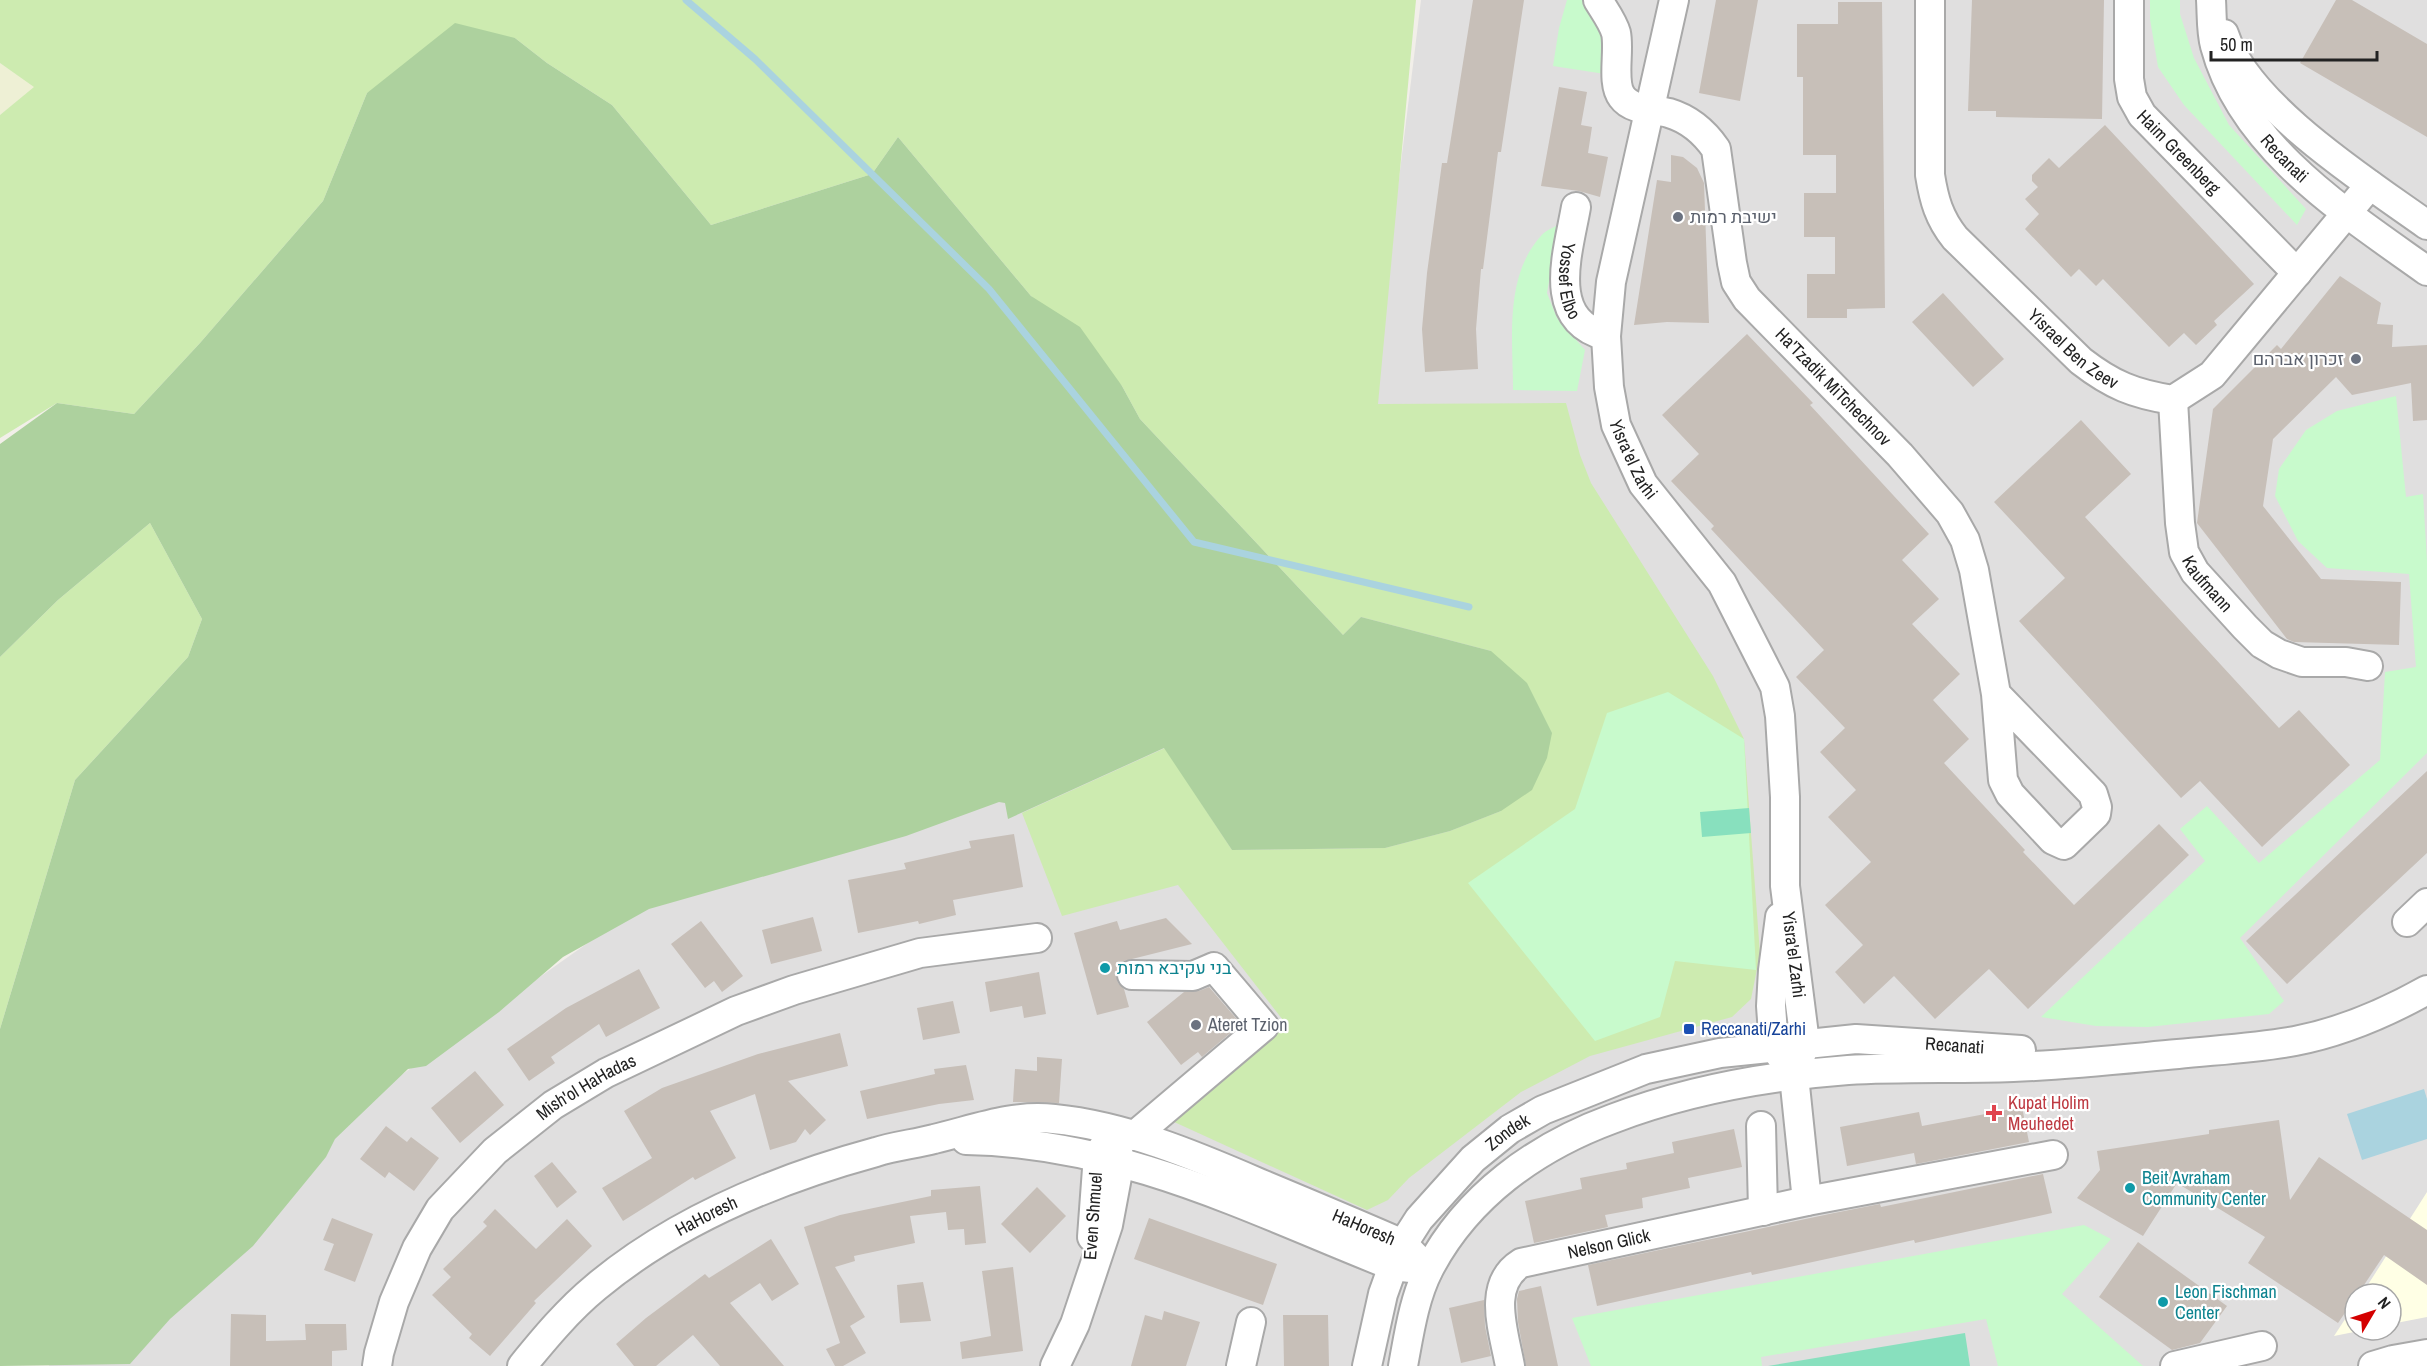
<svg xmlns="http://www.w3.org/2000/svg" width="2427" height="1366" font-family="'Archivo Narrow',Heebo,sans-serif">
	<style>
		.residential { fill: #e0dfdf; fill-rule: evenodd }
		.education { fill: #ffffe5 }
		.farmland { fill: #eef0d5 }
		.grass { fill: #cdebb0 }
		.forest { fill: #add19e }
		.park { fill: #c8facc }
		.pitch { fill: #88e0be }
		.water { fill: #aad3df }
		.lines { fill: none; stroke-linecap: round; stroke-linejoin: round }
		.stream { stroke: #aad3df; stroke-width: 7 }
		.building { fill: #c7bfb8 }
		.minor-casing { stroke: #a9a9a9; stroke-width: 32 }
		.minor { stroke: #fff; stroke-width: 28 }
		.worship-dot { fill: #6b7280; stroke: #fff; stroke-width: 2 }
		.culture-dot { fill: #0f9aa8; stroke: #fff; stroke-width: 2 }
		.transit-dot { fill: #1a4fb4; stroke: #fff; stroke-width: 2 }
		.health-dot { fill: #e0444e; stroke: #fff; stroke-width: 2 }
		.labels { text-anchor: middle; stroke-width: 4.5; stroke-linejoin: round; paint-order: stroke }
		.street-label { font-size: 18px; fill: #222; stroke: #fff }
		.worship-label { font-size: 18px; fill: #5b616d; stroke: #fff; text-anchor: start }
		.culture-label { font-size: 18px; fill: #0d838f; stroke: #fff; text-anchor: start }
		.transit-label { font-size: 18px; fill: #164399; stroke: #fff; text-anchor: start }
		.health-label { font-size: 18px; fill: #be3a42; stroke: #fff; text-anchor: start }
	</style>
	<rect width="100%" height="100%" fill="#f2efe9"/>
	<path class="residential" d="M1421,0H2427V1366H49L68,1311L664,889L1346,610ZM2355,1294H2391V1330H2355Z"/>
	<path class="education" d="M2427,1192V1317L2391,1324V1294H2362Z
		M2355,1304V1330H2364L2334,1336Z"/>
	<path class="farmland" d="M0,63L35,87L0,115Z"/>
	<path class="grass" d="M0,0H1416L1378,404L1566,403L1580,455L1591,483L1713,676L1744,739L1760,954L1751,999L1732,1017L1590,1056L1521,1092L1409,1178L1388,1200L1367,1210L1172,1121L1286,1024L1178,885L1062,916L1022,813L1165,748L1232,850L1385,848L1450,831L1501,811L1491,651L1361,617L1343,635L1140,419L1122,386L1031,296L898,137L872,174L711,225L612,105L547,63L515,38L367,93L323,201L200,343L134,414L57,403L0,438V115L34,87L0,63Z
		M150,523L202,619L188,657L75,780L0,1029V657L58,600Z"/>
	<path class="forest" d="M455,23L515,38L547,63L612,105L711,225L872,174L898,137L1031,296L1080,327L1122,386L1140,419L1343,635L1361,617L1491,651L1527,683L1552,733L1547,758L1532,790L1501,811L1450,831L1385,848L1232,850L1164,748L1008,819L1005,803L999,802L906,836L649,909L563,957L499,1012L426,1066L408,1069L335,1139L326,1157L253,1246L170,1319L130,1364L0,1366V1029L75,780L188,657L202,619L150,523L58,600L0,657V444L57,403L134,414L200,343L323,201L367,93Z"/>
	<path class="park" d="M1567,0H1584L1605,39V74L1553,66L1559,28Z
		M2150,0H2180V14L2194,58L2229,125L2306,209L2297,225L2184,105L2158,67L2150,19Z
		M1559,224L1547,293L1557,318L1585,350L1577,391L1513,390C1513,340 1504,278 1540,237C1544,231 1553,228 1559,224Z
		M2396,396L2406,497L2423,494L2427,561V753L2240,938L2284,1001L2269,1014L2148,1027L2096,1026L2041,1017L2205,861L2180,829L2207,806L2259,863L2380,760L2385,672L2416,667L2409,574L2327,568L2298,541L2275,496L2279,469L2306,430L2337,411Z
		M1668,692L1744,739L1756,970L1675,961L1660,1017L1595,1041L1468,883L1575,809L1607,713Z
		M2084,1225L2111,1239L2062,1294L2143,1366H1998L1986,1319L1761,1357L1762,1366H1591L1572,1318Z"/>
	<path class="pitch" d="M1749,808L1751,833L1702,837L1700,812Z
		M1965,1333L1970,1366H1768Z"/>
	<path class="water" d="M2424,1089L2427,1099V1139L2362,1160L2347,1114Z"/>
	<g class="lines">
		<path class="stream" d="M686,0L755,59L989,289L1194,542L1469,607"/>
	</g>
	<path class="building" d="M1473,0H1524L1501,152H1498L1483,269H1481L1476,329L1478,369L1425,372L1422,329L1427,273L1442,163H1447Z
		M1716,0H1758L1740,101L1699,93Z
		M1972,0H2104L2102,119L1996,117V111H1968Z
		M2336,0H2352L2427,44V137L2300,63Z
		M1838,2H1882L1885,308L1847,309V318H1807V274H1835V237H1804V193H1836V155H1803V77H1797V24H1838Z
		M1559,87L1587,92L1581,125L1592,127L1588,153L1608,157L1600,197L1579,191L1541,186Z
		M2105,125L2254,284L2214,321L2217,325L2196,345L2184,333L2169,347L2103,279L2096,286L2079,269L2071,277L2025,229L2039,214L2025,199L2038,187L2032,181V175L2049,158L2059,168Z
		M1671,155L1683,157L1697,168L1704,183L1709,323L1667,322L1634,325L1657,180L1671,182Z
		M2340,276L2381,303L2377,324L2393,325L2392,347L2427,345V420L2413,421L2411,383L2352,395L2336,377L2273,439L2263,506L2321,579L2401,582L2399,645L2294,642L2287,639L2197,523L2213,409L2277,345L2281,349Z
		M1943,293L2004,359L1973,387L1912,322Z
		M1747,334L1813,403L1810,405L1929,534L1902,560L1939,599L1912,624L1960,674L1933,700L1969,739L1944,763L2025,850L2023,852L2074,905L2159,824L2189,855L2028,1009L1989,969L1935,1019L1894,976L1864,1004L1835,972L1863,945L1825,905L1871,862L1828,817L1856,790L1820,752L1845,728L1796,677L1824,650L1711,529L1714,526L1671,481L1699,454L1662,415Z
		M2081,420L2131,474L2085,517L2279,728L2299,710L2350,765L2262,847L2200,781L2181,798L2019,621L2065,578L1994,502Z
		M2427,771V853L2287,984L2246,941Z
		M1014,834L1023,887L953,900L956,915L919,924L918,921L858,933L848,880L906,869L904,863L971,848L969,841Z
		M813,917L822,951L771,964L762,930Z
		M1166,918L1192,944L1124,961L1118,967L1116,975L1118,983L1124,989L1129,1007L1097,1015L1074,933L1117,921L1120,930Z
		M701,921L743,976L722,992L714,981L705,988L671,944Z
		M639,969L660,1008L606,1037L599,1024L551,1057L555,1063L529,1081L507,1049L566,1008Z
		M1039,972L1046,1014L1024,1018L1022,1006L990,1012L985,982Z
		M1209,987L1241,1024L1202,1057L1198,1052L1181,1065L1147,1022L1184,992L1199,991Z
		M953,1001L960,1033L923,1040L917,1008Z
		M840,1033L848,1066L788,1081L826,1120L810,1135L805,1129L796,1142L770,1150L755,1094L710,1111L736,1158L695,1180L693,1177L623,1221L602,1188L652,1158L624,1111L662,1088L758,1054Z
		M1037,1057L1062,1059L1059,1103L1013,1102L1015,1069L1037,1071Z
		M966,1065L974,1100L939,1104L867,1119L860,1091L935,1074L934,1069Z
		M475,1071L504,1105L460,1143L431,1108Z
		M2022,1107L2029,1142L1916,1164L1914,1153L1847,1166L1840,1127L1919,1112L1922,1126Z
		M2279,1120L2290,1200L2319,1157L2427,1230V1285L2384,1255L2358,1294H2355V1298L2338,1323L2248,1263L2265,1237L2177,1183L2143,1236L2077,1198L2100,1170L2097,1151L2209,1134V1130Z
		M386,1126L407,1142L411,1137L439,1158L414,1191L389,1172L385,1178L360,1159Z
		M1734,1129L1742,1167L1688,1178L1690,1188L1642,1198L1643,1208L1605,1215L1608,1227L1534,1243L1525,1201L1582,1189L1580,1178L1627,1169L1626,1163L1674,1153L1672,1142Z
		M552,1162L577,1192L557,1208L534,1176Z
		M2043,1174L2052,1213L1915,1243L1914,1240L1752,1275L1751,1272L1597,1306L1588,1265L1834,1213L1880,1204L1881,1207Z
		M980,1186L986,1243L965,1245L964,1229L948,1230L946,1212L910,1216L915,1243L854,1256L855,1261L835,1267L865,1317L850,1326L866,1353L843,1366H835L826,1349L840,1343L804,1227L840,1215L931,1196V1190Z
		M1037,1187L1066,1216L1030,1253L1001,1224Z
		M495,1209L536,1249L567,1219L592,1246L534,1301L536,1303L490,1356L469,1338L472,1334L432,1295L451,1277L443,1269L487,1226L483,1222Z
		M332,1218L373,1234L355,1282L324,1270L334,1244L323,1240Z
		M1149,1218L1277,1264L1263,1305L1134,1259Z
		M771,1239L799,1284L772,1301L760,1283L730,1303L784,1366H720L693,1335L656,1366H634L616,1344L646,1318L705,1274L709,1278Z
		M2138,1242L2227,1306L2200,1343L2172,1350L2099,1297Z
		M1013,1267L1023,1351L962,1359L960,1342L991,1336L982,1271Z
		M923,1282L931,1321L900,1323L897,1285Z
		M1541,1286L1558,1366H1526L1518,1322L1517,1299L1519,1291Z
		M1484,1300L1485,1326L1491,1356L1461,1363L1449,1308Z
		M1164,1311L1200,1322L1186,1366H1131L1145,1315L1162,1320Z
		M231,1314L266,1315V1341L306,1340L305,1324H346L347,1350L332,1351V1366H230Z
		M1283,1315H1328L1329,1366H1284Z"/>
	<g class="lines">
		<g class="minor-casing">
			<g id="minor">
				<path id="s1" d="M1598,0C1604,10 1613,22 1616,33C1620,51 1611,83 1622,97C1632,111 1655,109 1669,113C1689,119 1705,133 1716,149L1732,263L1736,282L1747,299L1900,455L1950,513L1965,540L1974,570L1996,694L2003,780L2010,794L2053,840L2064,845L2096,814L2097,807L2093,794L1996,694"/>
				<path id="s2" d="M1674,0L1611,282L1606,336L1609,387L1616,425L1643,484L1722,583L1775,687L1780,716L1785,797V886L1805,1043L1794,1076L1807,1201"/>
				<path id="s3" d="M1930,0V175C1934,200 1939,218 1955,238L2081,361C2112,385 2134,394 2173,400L2212,375L2370,185"/>
				<path id="s4" d="M2129,0V79L2132,97L2142,115L2297,273"/>
				<path id="s5" d="M2211,0C2212,15 2211,31 2215,46C2242,148 2346,213 2427,271"/>
				<path d="M2224,34C2247,106 2367,182 2427,225"/>
				<path id="s6" d="M1576,207C1568,253 1545,320 1606,336"/>
				<path id="s7" d="M2173,400L2180,523L2184,552L2195,572L2245,627L2262,644L2279,654L2302,662H2346L2368,666"/>
				<path d="M1780,917L1773,970L1771,1006L1774,1047L1785,1062"/>
				<path d="M2407,922L2427,903"/>
				<path d="M1132,975L1193,976L1214,967L1264,1026L1134,1136"/>
				<path d="M1761,1126L1763,1211"/>
				<path d="M966,1140C1124,1143 1249,1209 1393,1266L1411,1268"/>
				<path d="M1092,1237L1098,1155L1108,1140"/>
				<path id="s8" d="M377,1366L379,1353L394,1302L417,1248L440,1209L495,1151L553,1105L606,1073L736,1011L794,990L920,953L1037,938"/>
				<path id="s9" d="M522,1366C544,1339 568,1310 596,1287C675,1221 777,1179 876,1152C895,1146 915,1144 934,1139C973,1130 1012,1114 1054,1119C1125,1126 1194,1155 1259,1183C1307,1203 1355,1223 1403,1244L1428,1270"/>
				<path d="M1055,1366L1075,1324L1108,1225L1120,1161L1116,1142"/>
				<path d="M1241,1366L1251,1322"/>
				<path id="s10" d="M1367,1366L1383,1294L1393,1266L1403,1244L1419,1219L1473,1159L1510,1129L1543,1110L1646,1069L1720,1053L1856,1039L2021,1050"/>
				<path d="M1403,1366C1409,1334 1414,1298 1429,1269C1467,1196 1536,1147 1612,1119C1688,1090 1766,1076 1848,1070C1903,1067 1958,1069 2013,1067C2068,1065 2123,1059 2178,1054C2217,1050 2257,1048 2295,1041C2342,1032 2386,1013 2427,990"/>
				<path id="s11" d="M1510,1366C1504,1332 1486,1285 1521,1263L1807,1201L2053,1155"/>
				<path d="M2175,1366L2262,1346"/>
				<path d="M2373,1366L2393,1360L2427,1354"/>
			</g>
		</g>
		<use href="#minor" class="minor"/>
	</g>
	<g class="worship-dot">
		<circle cx="1678" cy="217" r="6"/>
		<circle cx="2356" cy="359" r="6"/>
		<circle cx="1196" cy="1025" r="6"/>
	</g>
	<g class="culture-dot">
		<circle cx="1105" cy="968" r="6"/>
		<circle cx="2130" cy="1188" r="6"/>
		<circle cx="2163" cy="1302" r="6"/>
	</g>
	<rect class="transit-dot" x="1683" y="1023" width="12" height="12" rx="3"/>
	<path class="health-dot" d="M1991 1104h6v6h6v6h-6v6h-6v-6h-6v-6h6z"/>
	<g class="labels">
		<g class="street-label">
			<text dy="6" stroke="none"><textPath href="#s4" startOffset="170">Haim Greenberg</textPath></text>
			<text dy="6" stroke="none"><textPath href="#s5" startOffset="180">Recanati</textPath></text>
			<text dy="6" stroke="none"><textPath href="#s6" startOffset="75">Yossef Elbo</textPath></text>
			<text dy="6" stroke="none"><textPath href="#s3" startOffset="406">Yisrael Ben Zeev</textPath></text>
			<text dy="6" stroke="none"><textPath href="#s1" startOffset="492">Ha'Tzadik MiTchechnov</textPath></text>
			<text dy="6" stroke="none"><textPath href="#s2" startOffset="471">Yisra'el Zarhi</textPath></text>
			<text dy="6" stroke="none"><textPath href="#s7" startOffset="192">Kaufmann</textPath></text>
			<text dy="6" stroke="none"><textPath href="#s2" startOffset="1010">Yisra'el Zarhi</textPath></text>
			<text dy="6" stroke="none"><textPath href="#s10" startOffset="746">Recanati</textPath></text>
			<text dy="6" stroke="none"><textPath href="#s8" startOffset="362">Mish'ol HaHadas</textPath></text>
			<text dy="6" stroke="none"><textPath href="#s10" startOffset="282">Zondek</textPath></text>
			<text transform="translate(1093 1216) rotate(-86)" y="6">Even Shmuel</text>
			<text dy="6" stroke="none"><textPath href="#s9" startOffset="240">HaHoresh</textPath></text>
			<text dy="6" stroke="none"><textPath href="#s9" startOffset="933">HaHoresh</textPath></text>
			<text dy="6" stroke="none"><textPath href="#s11" startOffset="201">Nelson Glick</textPath></text>
		</g>
		<g class="worship-label">
			<text x="1690" y="223">ישיבת רמות</text>
			<text x="2344" y="365" text-anchor="end">זכרון אברהם</text>
			<text x="1208" y="1031">Ateret Tzion</text>
		</g>
		<g class="culture-label">
			<text x="1117" y="974">בני עקיבא רמות</text>
			<text x="2142" y="1184">Beit Avraham<tspan x="2142" dy="21">Community Center</tspan></text>
			<text x="2175" y="1298">Leon Fischman<tspan x="2175" dy="21">Center</tspan></text>
		</g>
		<g class="transit-label">
			<text x="1701" y="1035">Reccanati/Zarhi</text>
		</g>
		<g class="health-label">
			<text x="2008" y="1109">Kupat Holim<tspan x="2008" dy="21">Meuhedet</tspan></text>
		</g>
	</g>
	<g transform="translate(2373 1312) rotate(51)"><circle r="28" fill="#ffffff" stroke="#a7a7a7" stroke-width="1.5"/>
	<path d="M0-4.5L10 22L0 15L-10 22Z" fill="#d40000"/>
	<text y="-9" font-size="16" font-weight="bold" text-anchor="middle" fill="#222222">N</text>
	</g>
	<path d="M2211 51v9h166v-9" fill="none" stroke="#222222" stroke-width="3"/>
	<text x="2220" y="51" font-size="18" fill="#222222" stroke="#ffffff" stroke-width="4.5" paint-order="stroke">50 m</text>
</svg>
